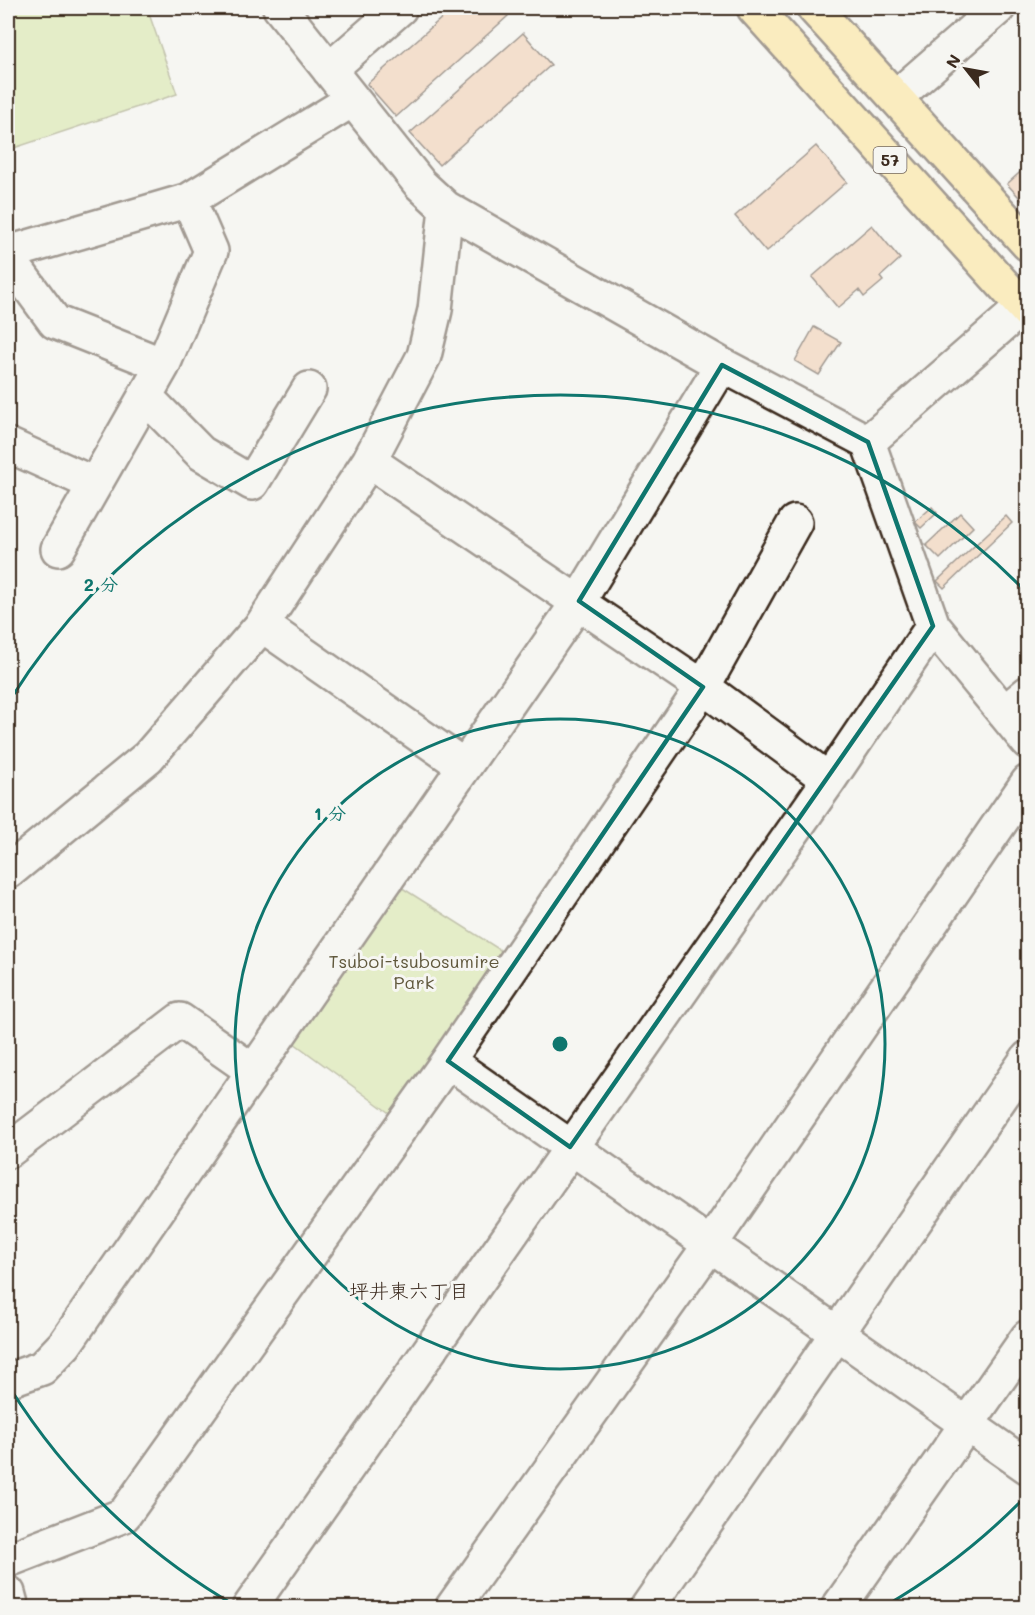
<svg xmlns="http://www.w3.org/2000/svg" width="1035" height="1615" font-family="Mali,'Klee One',sans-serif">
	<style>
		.green { fill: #cfe296; stroke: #85865a; stroke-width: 1.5 }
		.building { fill: #f0c3a0; stroke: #3b2a1e; stroke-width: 1.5 }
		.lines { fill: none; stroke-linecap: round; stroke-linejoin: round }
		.minor-casing { stroke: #3b2a1e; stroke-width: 38 }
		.major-casing { stroke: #3b2a1e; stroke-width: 38 }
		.minor { stroke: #f6f6f2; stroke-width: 33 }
		.major { stroke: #fedf80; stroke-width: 33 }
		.marked { fill: none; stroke: #0f766e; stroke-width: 4.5; stroke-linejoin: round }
		.ring { fill: none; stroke: #0f766e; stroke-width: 3 }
		.labels { text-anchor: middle; stroke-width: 6; stroke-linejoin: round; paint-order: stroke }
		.shield { fill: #f6f6f2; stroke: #73675e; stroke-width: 1.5 }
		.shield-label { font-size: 16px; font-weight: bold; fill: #3b2a1e }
		.park-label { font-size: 18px; fill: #60583c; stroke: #f6f6f2 }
		.neighbourhood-label { font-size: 20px; fill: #3b2a1e; stroke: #f6f6f2 }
		.centre { fill: #0f766e; stroke: #f6f6f2; stroke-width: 3 }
		.ring-label { font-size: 18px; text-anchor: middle; font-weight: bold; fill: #0f766e; stroke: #f6f6f2; stroke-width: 6; stroke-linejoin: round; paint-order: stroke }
	</style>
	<rect width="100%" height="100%" fill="#f6f6f2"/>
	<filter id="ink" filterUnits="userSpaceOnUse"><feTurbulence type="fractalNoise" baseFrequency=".0167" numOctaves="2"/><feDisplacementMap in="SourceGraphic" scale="12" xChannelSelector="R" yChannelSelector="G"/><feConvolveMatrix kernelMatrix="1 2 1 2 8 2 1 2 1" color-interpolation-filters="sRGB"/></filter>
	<g filter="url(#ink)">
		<path class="green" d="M8,8H147L177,94L8,150Z
			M396,884L505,953L392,1115L290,1040Z"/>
		<path class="building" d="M453,8H500L508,16L396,117L367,84Z
			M523,33L551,65L439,165L410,133Z
			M816,146L847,182L766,252L735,216Z
			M1028,165V207L1007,184Z
			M872,225L900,259L880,277L883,281L864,297L859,290L838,308L812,277Z
			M814,327L841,342L819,375L795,361Z
			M932,507L937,513L921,528L915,522Z
			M960,513L973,527L940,559L926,545Z
			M1006,516L1012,523L944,588L937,581Z"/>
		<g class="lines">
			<g class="minor-casing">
				<path id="minor" d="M280,8L420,184L446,208L722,365L868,442L1023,307
					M329,70L400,8
					M896,97L998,8
					M8,253L189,200L352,100
					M8,258L55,322L163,365
					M145,396L201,453L252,483L309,389
					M868,442L933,626L1028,742
					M8,445L94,484
					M369,461L703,687L829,780
					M58,549L163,365L211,251L189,200
					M262,625L464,766
					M1004,713L1028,693
					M8,872L148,757L262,625L369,461L424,356L435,310L446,208
					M448,1061L1028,1467
					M8,1151L180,1020L253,1071
					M8,1380L42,1368L65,1344L579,601L722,365
					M8,1560L124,1515L448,1061L703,687L795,522
					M8,1593L12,1608
					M249,1608L829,780L933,626
					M452,1608L710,1245L1028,782
					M647,1608L1028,1058
					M838,1608L1028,1337"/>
			</g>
			<g class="major-casing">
				<path id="major" d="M754,8L1028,312
					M814,8L1028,244"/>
			</g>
			<use href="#minor" class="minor"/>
			<use href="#major" class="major"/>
		</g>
	</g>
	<path d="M0 0H1035V1615H0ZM722,365L868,442L933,626L570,1147L448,1061L703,687L579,601Z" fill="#f6f6f2" fill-opacity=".55" fill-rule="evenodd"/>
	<path class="marked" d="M722,365L868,442L933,626L570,1147L448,1061L703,687L579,601Z"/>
	<g class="ring">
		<circle cx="560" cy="1044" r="325"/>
		<path d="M1027 1495A649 649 0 0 1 885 1606M236 1606A649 649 0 0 1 10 1388M10 700A649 649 0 0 1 1027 593"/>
	</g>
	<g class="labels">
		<rect class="shield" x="873.5" y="147" width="33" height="26" rx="4.5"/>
		<g class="shield-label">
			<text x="890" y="166">57</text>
		</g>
		<g class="park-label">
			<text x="414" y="968">Tsuboi-tsubosumire<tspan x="414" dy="21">Park</tspan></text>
		</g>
		<g class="neighbourhood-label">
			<text x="409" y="1298">坪井東六丁目</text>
		</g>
	</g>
	<circle cx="560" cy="1044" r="9" class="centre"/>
	<g class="ring-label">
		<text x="101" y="591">2 分</text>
		<text x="330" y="820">1 分</text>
	</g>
	<rect width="1035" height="1615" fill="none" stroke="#f6f6f2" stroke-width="30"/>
	<rect x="15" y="15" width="1005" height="1585" fill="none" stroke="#3b2a1e" stroke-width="2" filter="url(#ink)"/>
	<g transform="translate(966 69) rotate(301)" stroke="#f6f6f2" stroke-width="4.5" paint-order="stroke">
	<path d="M0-4.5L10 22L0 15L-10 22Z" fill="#3b2a1e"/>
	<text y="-9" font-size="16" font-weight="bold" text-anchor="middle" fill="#3b2a1e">N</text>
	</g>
</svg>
